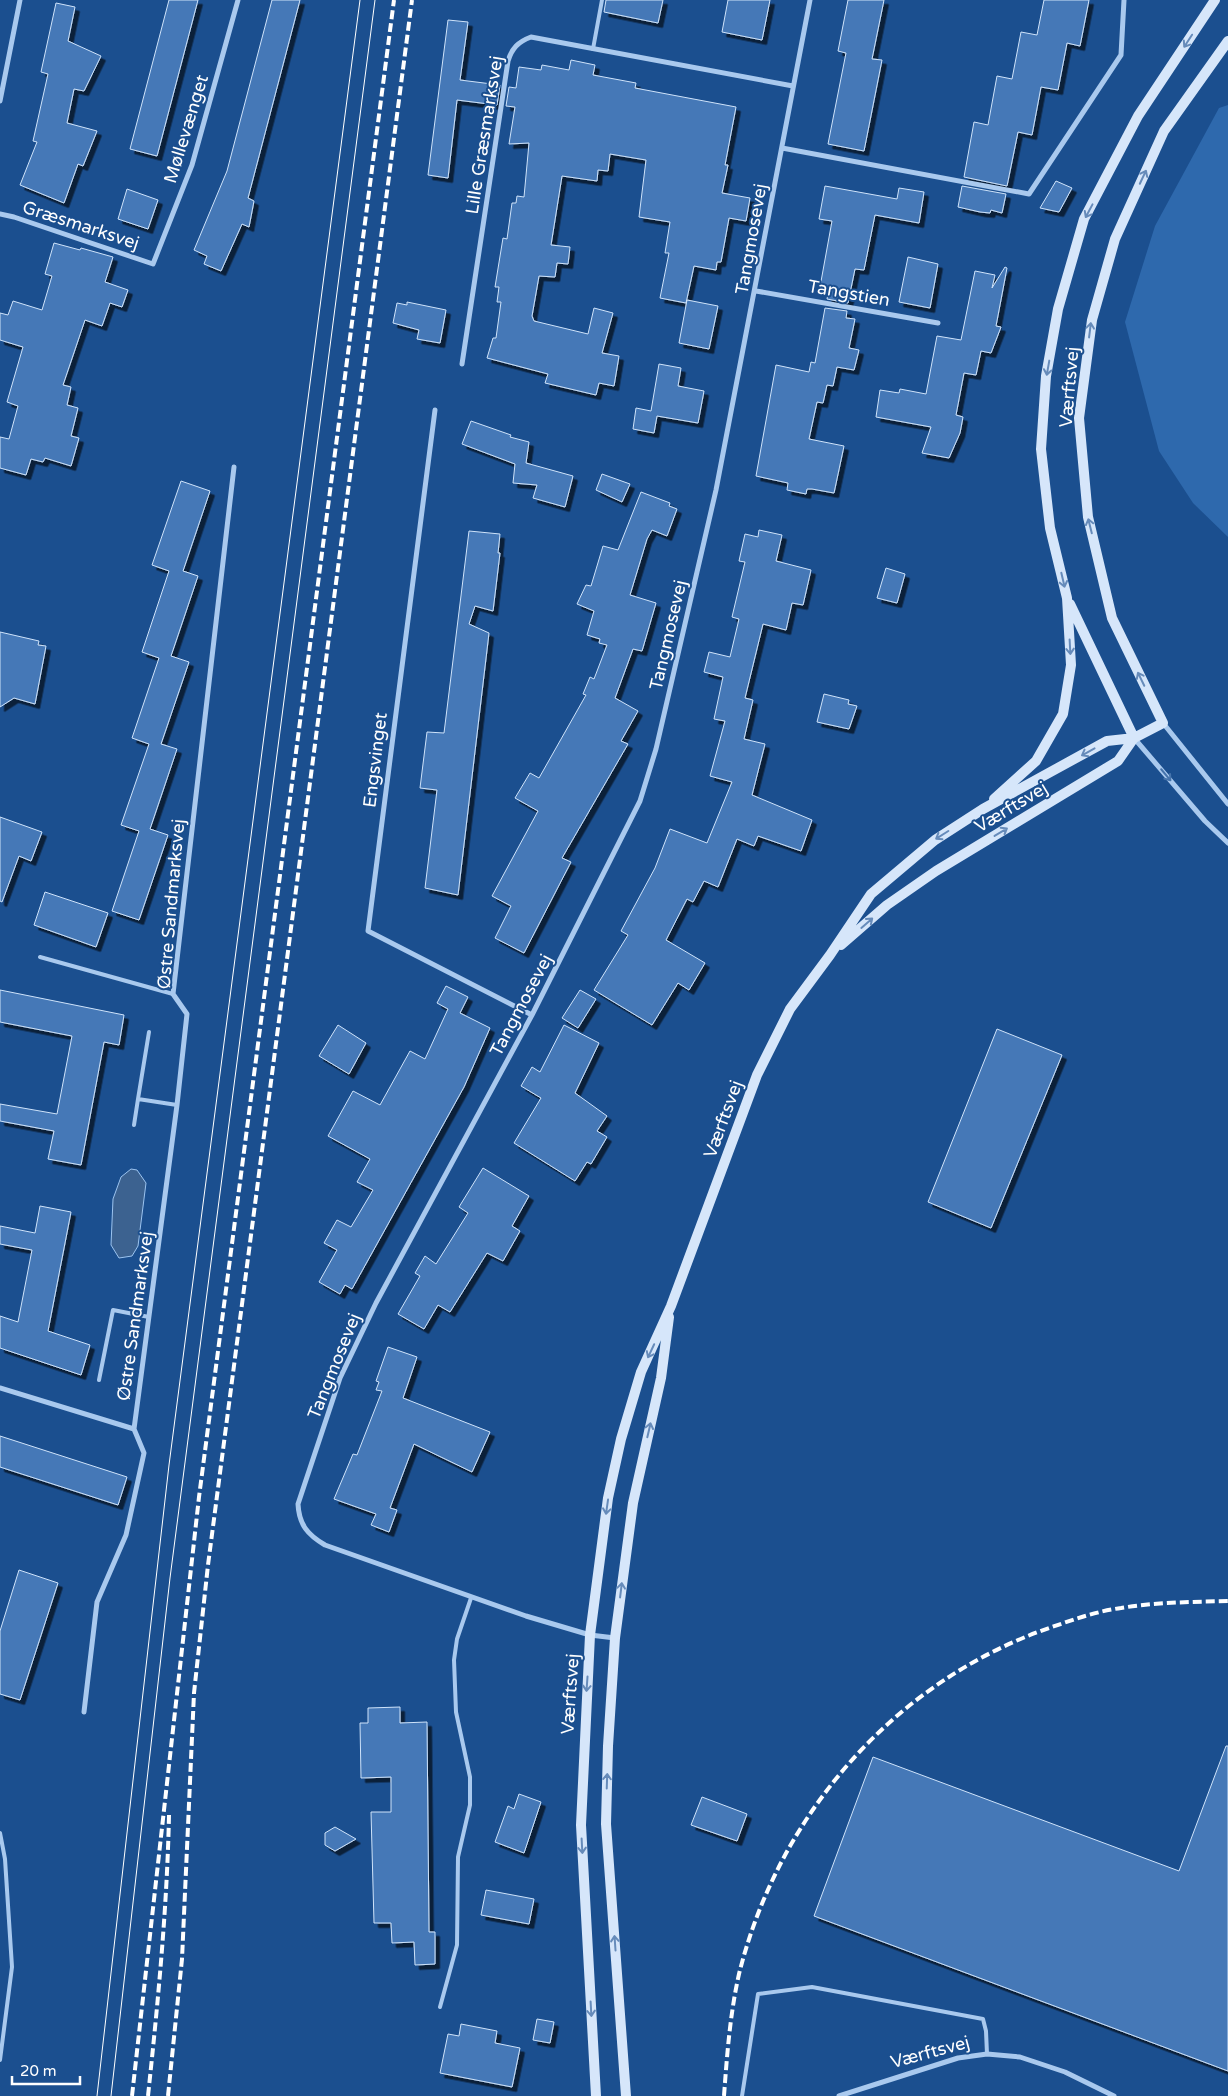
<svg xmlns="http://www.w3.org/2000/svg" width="1228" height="2096" font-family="'Varela Round',sans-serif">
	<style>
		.green { fill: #2e69ad }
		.water { fill: #3c6290; stroke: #9cc4f0 }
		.building { fill: #4478b7; stroke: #cfe3fa; filter: url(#shadow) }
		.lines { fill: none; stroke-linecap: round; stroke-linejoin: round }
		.lane { stroke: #a9c9ee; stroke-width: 4 }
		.street { stroke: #a9c9ee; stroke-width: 5 }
		.secondary { stroke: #d6e6fa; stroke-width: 10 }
		.tram { stroke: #fff; stroke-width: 1 }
		.rail { stroke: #fff; stroke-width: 4; stroke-dasharray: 9 4; stroke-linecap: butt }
		.oneway { stroke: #668bba }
		.oneway2 { stroke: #4674ac }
		.labels { text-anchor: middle; stroke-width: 4; stroke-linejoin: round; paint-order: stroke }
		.street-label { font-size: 18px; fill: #fff; stroke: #1b4f8f }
	</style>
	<defs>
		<filter id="shadow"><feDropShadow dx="4.5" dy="4.5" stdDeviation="0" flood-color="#0009"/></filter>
	</defs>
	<rect width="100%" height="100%" fill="#1b4f8f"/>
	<path class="green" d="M1228,105V537L1193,503L1159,451L1125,322L1155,226L1219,108Z"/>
	<path class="water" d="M131,1169L137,1170L146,1183L138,1246L132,1256L119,1258L111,1245L113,1199L121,1177Z"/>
	<path class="building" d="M169,0H198L157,156L130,149Z
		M272,0H300L248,198L254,201L249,227L242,224L221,271L204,264L207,256L194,250L227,171Z
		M606,0H663L658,23L604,12Z
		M728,0H770L762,40L722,32Z
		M848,0H884L872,59L882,60L864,151L828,144L846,53L838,51Z
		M1044,0H1089L1080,46L1067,43L1058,90L1041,87L1032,135L1018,132L1007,186L964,177L974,122L988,125L997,76L1012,79L1021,32L1037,35Z
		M56,3L75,7L68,41L101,56L84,91L74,89L67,123L97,131L83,166L78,164L64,203L20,185L37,142L33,141L48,74L41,72Z
		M448,20L468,22L460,80L500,85L497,105L457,100L448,178L428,175Z
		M571,60L595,65L593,75L636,83L635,88L736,107L725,165H728L722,193L750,198L746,221L729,218L721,262H717L716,270L694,266L686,303L660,298L669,253H665L670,222L639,217L646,160L610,154L608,171L598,170L597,181L562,176L551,245L570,247L568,264L557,263L555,277L539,276L532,316L534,321L588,334L594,308L613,313L602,353L619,356L614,386L599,383L596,395L545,383L548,374L487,358L493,338H496L501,302H497L499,287H495L503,238L507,239L512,203H516L517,196L524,197L529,143L509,144L515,107L506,106L509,87L516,88L519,67L541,70L542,65L569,70Z
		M1056,181L1072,188L1059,212L1040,208Z
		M825,186L897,199L899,188L924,192L919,223L875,215L864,270L855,269L848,303L827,299L829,289L820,287L832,221L819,219Z
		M962,186L1006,194L1002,213L991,210L990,213L980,212L958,207Z
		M127,189L158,200L148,229L118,219Z
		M54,243L80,250L81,248L113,257L105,282L128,290L122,307L110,303L102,326L85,320L63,385L71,387L67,405L78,408L71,436L79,438L71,466L45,458L43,462L31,459L26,475L0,468V437L9,439L18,406L7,402L23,347L0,340V313L8,315L13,301L42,310L52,276L45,274Z
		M908,257L938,264L930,308L899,302Z
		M1005,267L1007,268L996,326L1001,327L991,353L981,351L976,375L964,373L956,415L963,417L960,433L949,458L922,453L931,427L876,417L880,390L899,393L900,389L926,394L937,336L961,340L975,271L995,275L992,288Z
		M687,300L718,306L709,349L679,343Z
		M407,302L446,310L440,343L417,339L419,330L393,323L397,303L407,305Z
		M825,308L847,311L846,318L855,319L849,348L859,350L854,370L837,367L833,386L827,385L823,403L817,402L809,439L844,446L834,493L812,489H807L806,494L787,490L788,483L756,476L776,365L809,372L811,362L815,363Z
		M659,364L681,368L678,386L704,391L698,423L657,416L654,433L633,429L636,408L651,411Z
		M471,421L511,435L510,437L529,442L526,463L573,476L565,507L533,498L537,485L513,483L515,464L462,444Z
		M602,474L630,484L622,502L596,490Z
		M181,481L210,491L183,571L198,576L171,656L189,662L161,744L177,749L150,829L168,835L139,920L112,911L139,831L121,825L149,744L132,738L159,658L142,652L169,571L152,565Z
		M641,492L670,503L669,506L677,509L667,536L652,530L647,539L630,595L656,603L642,651L633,649L615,698L638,711L621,741L628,744L562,858L571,862L524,953L495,938L511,906L492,896L538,811L515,798L530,773L539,778L586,695L583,694L590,677L594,679L607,645L599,643L600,639L587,635L594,611L577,604L586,585L591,586L603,546L618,550Z
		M759,530L782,535L776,561L811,570L803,605L792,603L786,630L763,624L745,698L753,700L744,739L765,744L752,795L812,820L801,851L758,836L754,846L737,839L718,887L704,881L693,902L687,899L666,940L705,963L689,990L678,983L652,1025L594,990L628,935L621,931L655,868L670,829L707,843L732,782L710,776L725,721L714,719L723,677L704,672L709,652L730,657L739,619L732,617L745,562L739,561L745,534L758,537Z
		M469,531L500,534L498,553H500L493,611L475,606L469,624L489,633L458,895L425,888L437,790L420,788L427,732L444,733Z
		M886,568L905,574L897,603L877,598Z
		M0,632L39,641L38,645L46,646L35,704L14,698L0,707Z
		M824,694L849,700L848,704L857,706L849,729L817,722Z
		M0,817L42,832L31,861L19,856L2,902L0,901Z
		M45,892L108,913L96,947L34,925Z
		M446,986L468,997L460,1013L490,1028L464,1087L352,1289L345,1285L340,1294L319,1282L337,1250L324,1243L337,1220L351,1227L373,1190L357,1182L370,1159L328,1136L353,1091L380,1105L410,1051L425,1059L448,1009L437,1003Z
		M0,990L124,1015L119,1045L104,1042L81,1165L48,1159L54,1131L0,1121V1104L57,1114L72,1036L0,1022Z
		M580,990L596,999L578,1028L562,1018Z
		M338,1025L366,1043L349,1074L319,1056Z
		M564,1025L599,1043L575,1093L607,1116L597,1131L607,1137L591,1164L587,1162L575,1181L514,1143L541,1098L521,1086L532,1067L540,1072Z
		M997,1029L1062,1055L991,1228L928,1202Z
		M483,1168L529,1196L512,1226L520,1231L503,1261L487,1253L450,1312L438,1305L424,1329L398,1314L420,1276L415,1273L425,1256L436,1264L468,1213L459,1207Z
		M40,1206L71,1212L48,1331L90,1345L81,1375L0,1348V1316L18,1322L32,1250L0,1244V1226L35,1233Z
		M388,1347L417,1357L403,1398L490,1432L472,1472L414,1444L390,1508L397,1510L389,1532L371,1525L376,1514L334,1499L353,1454L357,1455L382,1391L376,1390L379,1382L376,1381Z
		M0,1436L127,1477L118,1505L0,1467Z
		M19,1570L58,1583L20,1700L0,1694V1631Z
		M400,1707V1723L427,1722L429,1932H435V1964L415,1965L414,1942L392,1943L391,1923H374L371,1812H391V1777L361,1778L360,1723H368V1708Z
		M1226,1746H1228V2071L814,1916L873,1757L1179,1871Z
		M519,1794L541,1802L524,1853L495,1842L508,1806L514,1809Z
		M702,1797L747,1814L737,1841L691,1825Z
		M335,1827L356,1839L335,1851L325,1845V1833Z
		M486,1890L534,1899L529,1924L481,1915Z
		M537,2019L554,2022L550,2043L533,2040Z
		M461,2024L497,2031L495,2043L520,2048L512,2087L440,2073L448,2034L459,2036Z"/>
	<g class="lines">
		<path class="lane" d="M593,49L602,0
			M40,957L173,994
			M149,1032L138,1099L177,1105
			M134,1125L138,1099
			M99,1380L113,1310L149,1317
			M0,1833L5,1859L12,1967L0,2060
			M440,2007L457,1945L458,1857L470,1805V1777L456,1712L454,1660L457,1639L471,1598
			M742,2096L758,1994L812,1987L983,2019L986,2031L987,2054"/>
		<path class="street" d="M0,101L20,0
			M782,148L1029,194L1121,55L1124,0
			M0,214L14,217L153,264L192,165L238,0
			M756,291L938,323
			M462,364L508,61C512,48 518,42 531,37L793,86
			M435,410L368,931L532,1015
			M1163,723L1228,804
			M1134,738L1205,821L1228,843
			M0,1388L134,1429L177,1105L187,1014L173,994L234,467
			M615,1638L590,1635L526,1616L325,1545C308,1535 299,1525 298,1504L340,1378L376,1303L532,1015L640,801L656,749L716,490L810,0
			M84,1712L97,1602L126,1535L144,1453L134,1429
			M839,2096L958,2058L987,2054L1020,2057L1065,2072L1114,2096"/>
		<path class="secondary" d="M1070,604L1134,738
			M994,799L1036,761L1063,714L1071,665L1067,598L1050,528L1041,449L1046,376L1058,309L1084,219L1138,116L1215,0
			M841,945L887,905L936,871L1118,761L1134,738
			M596,2096L581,1825L590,1635L608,1498L621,1439L641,1372L671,1306L757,1075L790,1009L830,955L871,894L935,840L983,809L1107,741L1134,738L1163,723L1112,618L1088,517L1079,418L1092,320L1115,239L1164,131L1228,41
			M626,2096L606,1824L608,1746L615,1638L633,1503L661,1378L669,1317"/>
		<path class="tram" d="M97,2096L169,1465L360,0
			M111,2096L170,1578L375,0"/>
		<path class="rail" d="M132,2096L199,1497L394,0
			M148,2096C158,2002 167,1909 169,1815
			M168,2096L182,1959L194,1693L208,1565L412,0
			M724,2096C727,2055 730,2014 739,1974C779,1813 896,1680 1052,1627C1075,1619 1098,1611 1121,1608C1157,1602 1192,1602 1228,1601"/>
	</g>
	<defs><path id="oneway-shaft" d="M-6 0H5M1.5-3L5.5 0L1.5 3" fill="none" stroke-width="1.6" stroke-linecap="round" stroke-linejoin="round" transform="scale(1.25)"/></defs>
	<g class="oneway">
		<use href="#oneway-shaft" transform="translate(1188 41) rotate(123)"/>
		<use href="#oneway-shaft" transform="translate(1143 177) rotate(-65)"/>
		<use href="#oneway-shaft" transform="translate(1089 211) rotate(118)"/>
		<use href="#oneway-shaft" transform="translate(1090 330) rotate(-83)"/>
		<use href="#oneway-shaft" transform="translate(1048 368) rotate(100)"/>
		<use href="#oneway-shaft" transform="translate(1090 526) rotate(-104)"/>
		<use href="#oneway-shaft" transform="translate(1063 580) rotate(77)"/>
		<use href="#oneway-shaft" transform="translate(1070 647) rotate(87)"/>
		<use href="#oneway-shaft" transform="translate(1141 679) rotate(-116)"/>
		<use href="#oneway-shaft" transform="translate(1088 752) rotate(151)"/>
		<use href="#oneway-shaft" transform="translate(1001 832) rotate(-31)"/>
		<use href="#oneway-shaft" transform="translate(942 835) rotate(148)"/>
		<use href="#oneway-shaft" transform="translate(867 923) rotate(-41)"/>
		<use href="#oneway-shaft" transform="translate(651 1351) rotate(115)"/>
		<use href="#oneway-shaft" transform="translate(649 1430) rotate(-77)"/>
		<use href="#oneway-shaft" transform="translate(607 1507) rotate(98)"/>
		<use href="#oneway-shaft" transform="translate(621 1590) rotate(-83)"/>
		<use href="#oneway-shaft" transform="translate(587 1684) rotate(94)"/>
		<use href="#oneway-shaft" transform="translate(607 1781) rotate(-88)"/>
		<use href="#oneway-shaft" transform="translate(582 1846) rotate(87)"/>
		<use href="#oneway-shaft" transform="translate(615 1943) rotate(-94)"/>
		<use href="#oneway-shaft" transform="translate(591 2009) rotate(87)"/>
	</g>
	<use class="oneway2" href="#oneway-shaft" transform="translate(1166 775) rotate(50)"/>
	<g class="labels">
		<g class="street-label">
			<text transform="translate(186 129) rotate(-73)" y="6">Møllevænget</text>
			<text transform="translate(484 135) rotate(-81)" y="6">Lille Græsmarksvej</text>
			<text transform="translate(81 225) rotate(18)" y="6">Græsmarksvej</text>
			<text transform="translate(751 239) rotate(-80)" y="6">Tangmosevej</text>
			<text transform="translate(849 293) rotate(10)" y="6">Tangstien</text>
			<text transform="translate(1069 387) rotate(-85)" y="6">Værftsvej</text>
			<text transform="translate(668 635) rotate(-77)" y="6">Tangmosevej</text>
			<text transform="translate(375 760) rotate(-83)" y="6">Engsvinget</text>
			<text transform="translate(1011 807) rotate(-31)" y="6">Værftsvej</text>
			<text transform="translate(171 904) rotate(-85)" y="6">Østre Sandmarksvej</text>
			<text transform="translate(521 1005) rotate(-62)" y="6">Tangmosevej</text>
			<text transform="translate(723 1119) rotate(-70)" y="6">Værftsvej</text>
			<text transform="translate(135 1316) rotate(-82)" y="6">Østre Sandmarksvej</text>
			<text transform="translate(334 1366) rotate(-68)" y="6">Tangmosevej</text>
			<text transform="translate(570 1694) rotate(-86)" y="6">Værftsvej</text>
			<text transform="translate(930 2052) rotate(-15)" y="6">Værftsvej</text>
		</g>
	</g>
	<path d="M12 2076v8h68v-8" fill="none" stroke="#ffffff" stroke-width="2.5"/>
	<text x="20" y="2076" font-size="15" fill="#ffffff" stroke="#1b4f8f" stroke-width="4" paint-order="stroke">20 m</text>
</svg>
